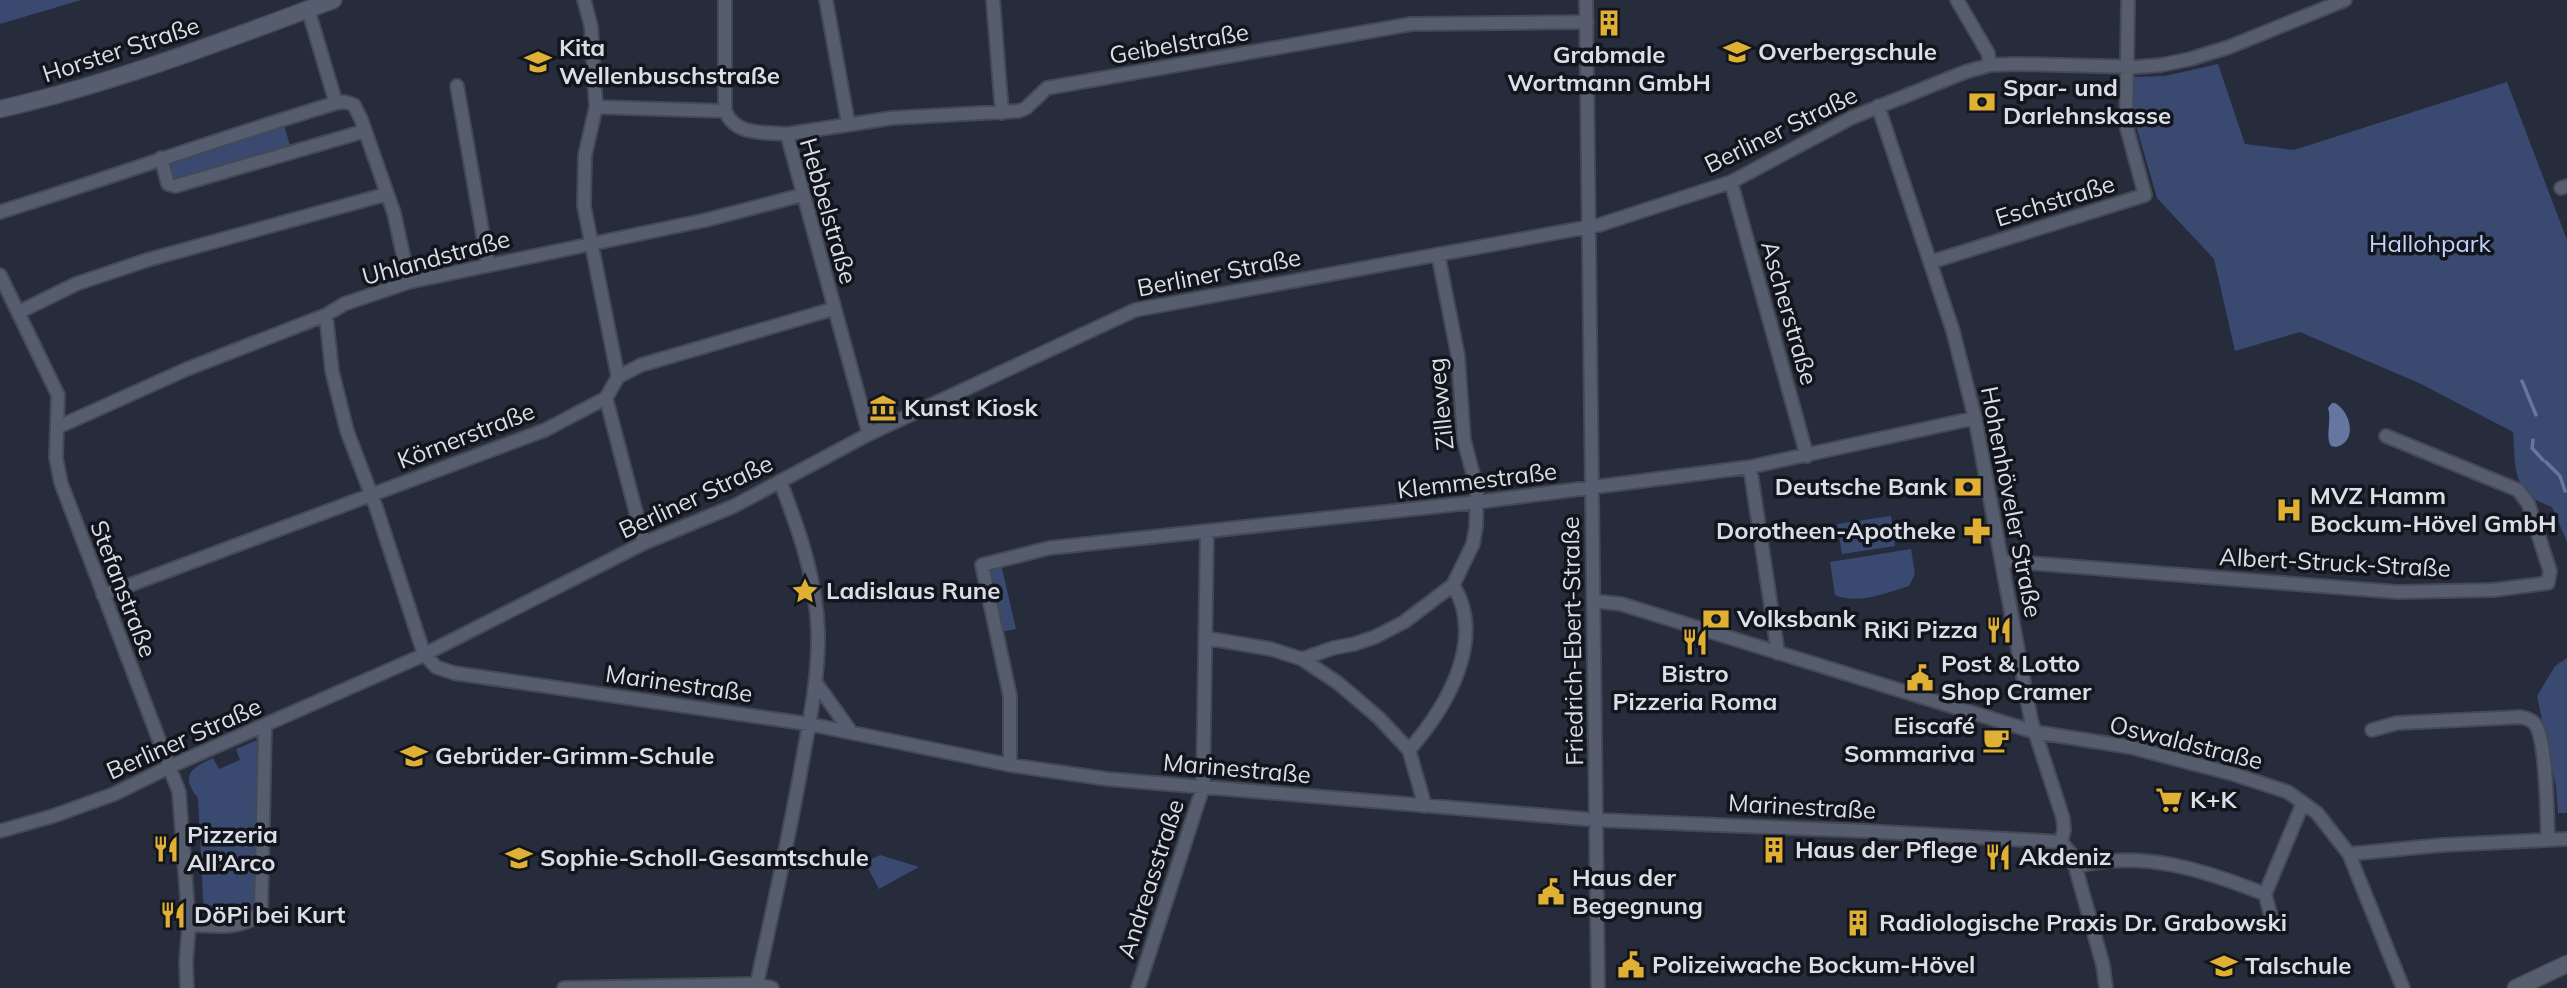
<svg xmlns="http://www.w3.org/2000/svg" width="2567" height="988" font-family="Mulish,sans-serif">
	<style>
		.green { fill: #394970 }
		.water { fill: #6577a1 }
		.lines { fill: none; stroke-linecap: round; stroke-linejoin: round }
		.stream { stroke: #6577a1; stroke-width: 3.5 }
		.street-casing { stroke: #444955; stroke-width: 16 }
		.secondary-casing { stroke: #444955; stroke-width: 19 }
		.street { stroke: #565d6e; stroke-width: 12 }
		.secondary { stroke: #565d6e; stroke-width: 16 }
		.labels { text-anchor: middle; stroke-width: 7; stroke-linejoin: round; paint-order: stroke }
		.street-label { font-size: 24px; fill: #dadee8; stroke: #12151b }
		.poi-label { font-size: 24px; font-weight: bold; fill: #dadee8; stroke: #12151b; text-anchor: start }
		.park-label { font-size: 24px; fill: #c2d3fc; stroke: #12151b }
	</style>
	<rect width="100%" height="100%" fill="#262c3b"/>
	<path class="green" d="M0,0H81L0,24Z
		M2218,64L2245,144L2294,150L2507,82L2567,240V542L2552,507C2511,493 2516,469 2513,432L2421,384L2300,332L2235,351L2214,259L2157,198L2133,115L2134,77L2165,76Z
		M284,125L291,149L177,179L170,175L168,162Z
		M1891,516L1895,546L1842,554L1837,524Z
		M1911,549L1915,574L1909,586C1886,593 1858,605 1835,595L1830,562Z
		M1001,564L1016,629L1001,632L987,567Z
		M2567,658V813H2558L2556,786L2537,696L2555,666Z
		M258,740L254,905C247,921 219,922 204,917L198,798C179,775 192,768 213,758L219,769L240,760L236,749Z
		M868,854L872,859L880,855L919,867L879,889L862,857Z"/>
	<path class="water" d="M2332,403H2335C2351,412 2358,442 2336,447L2331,446C2325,436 2332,421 2328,408Z"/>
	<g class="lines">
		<path class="stream" d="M2522,381L2536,415
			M2533,440L2532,448L2543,460
			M2546,462L2560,476L2565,491"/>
		<g class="street-casing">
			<path id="street" d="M584,0L591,26L596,107L585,155L584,206L618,377
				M725,0V111C736,136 763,132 787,134L869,434
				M826,0L848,123
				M993,0L1002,113
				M1586,0L1598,988
				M1957,0L1988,53L1990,65
				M457,86L488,264
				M336,103L345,102L354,105L361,119L394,213L409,282
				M1878,106L1953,331L1975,418L2031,720L2063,818L2064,830L2061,842
				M596,107L725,111
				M787,134L892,118L1019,111L1026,108L1047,88L1411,24L1587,22
				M161,158L168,184L175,186L365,131
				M1731,182L1807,456
				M2561,188L2567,186
				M0,212C113,177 223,137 336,103L308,9
				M1931,262L2145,195L2126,125L2128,0
				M0,275L58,395L56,458L61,483L179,792L189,925L186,961L187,988
				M19,312L76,284L147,260L387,194
				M326,315L332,371L347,431L376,507L424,654L436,667L454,673L809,724L1010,765L1108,779L1597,820L1865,831L2061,842
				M606,398L644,543
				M58,427L187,369L326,315L344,304L409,282L706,220L802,195
				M1750,467L1778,653
				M2003,561L2398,592L2493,590L2548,583L2550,571L2528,503L2518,490L2386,436
				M103,595L545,430L606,398L618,377L641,365L833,309
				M1594,601L1621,604L2035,732L2130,747L2233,774L2288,792L2317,813L2349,854L2403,988
				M1206,638L1271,649L1302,659L1338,683L1379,718L1409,750L1425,806
				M1302,659L1333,648L1354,644L1375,637L1404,622L1453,585L1473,544L1476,527L1477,489L1464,440L1458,356L1438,254
				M816,683L851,732
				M2372,730L2397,723L2521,717C2526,718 2531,719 2535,724C2547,740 2547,817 2548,840
				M1409,750C1446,708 1487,640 1453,585
				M1010,765V696L982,565L1049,548L1478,502L1750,467L1975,418
				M0,831L53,816L114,794L169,767L419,657L644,543L734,506L869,434L1135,310L1599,225L1731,182L1853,117L1965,72L1990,65L2018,64L2136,67L2161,65L2190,59L2229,47L2345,0
				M2061,842L2072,855L2103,965L2106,988
				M2349,854L2442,845L2567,839
				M2075,867C2141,849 2204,870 2265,894L2303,803
				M2265,894L2273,924
				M189,925C213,925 246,932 261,910L265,726
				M564,988L757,984L772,988
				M756,988C772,913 789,838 802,763C810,719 819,675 818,631C816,578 799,530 780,481
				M1138,988L1203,787L1207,532"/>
		</g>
		<g class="secondary-casing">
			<path id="secondary" d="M0,109C115,83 223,41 333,0
				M2516,988L2567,964"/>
		</g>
		<use href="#street" class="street"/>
		<use href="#secondary" class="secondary"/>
	</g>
	<defs>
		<g id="building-bare" transform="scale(2.1)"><path d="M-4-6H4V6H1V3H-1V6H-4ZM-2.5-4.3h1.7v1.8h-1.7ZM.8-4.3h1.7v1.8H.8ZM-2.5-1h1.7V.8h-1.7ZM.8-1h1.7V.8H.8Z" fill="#dfb034" stroke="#12151b" stroke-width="2.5" paint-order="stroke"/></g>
		<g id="school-bare" transform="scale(2.1)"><path d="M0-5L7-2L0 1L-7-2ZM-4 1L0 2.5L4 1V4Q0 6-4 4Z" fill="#dfb034" stroke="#12151b" stroke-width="2.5" paint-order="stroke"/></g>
		<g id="bank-bare" transform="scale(2.1)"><path d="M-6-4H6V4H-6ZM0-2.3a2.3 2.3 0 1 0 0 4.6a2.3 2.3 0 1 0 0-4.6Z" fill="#dfb034" stroke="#12151b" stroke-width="2.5" paint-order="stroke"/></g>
		<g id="museum-bare" transform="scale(2.1)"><path d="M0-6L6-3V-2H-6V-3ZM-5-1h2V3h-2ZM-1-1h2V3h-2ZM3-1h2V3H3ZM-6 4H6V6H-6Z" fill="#dfb034" stroke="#12151b" stroke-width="2.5" paint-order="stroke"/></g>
		<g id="hospital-bare" transform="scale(2.1)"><path d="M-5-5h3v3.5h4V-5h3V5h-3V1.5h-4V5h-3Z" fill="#dfb034" stroke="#12151b" stroke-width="2.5" paint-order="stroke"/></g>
		<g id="pharmacy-bare" transform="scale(2.1)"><path d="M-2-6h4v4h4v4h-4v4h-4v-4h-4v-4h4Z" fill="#dfb034" stroke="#12151b" stroke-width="2.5" paint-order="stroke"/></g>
		<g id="sight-bare" transform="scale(2.1)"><path d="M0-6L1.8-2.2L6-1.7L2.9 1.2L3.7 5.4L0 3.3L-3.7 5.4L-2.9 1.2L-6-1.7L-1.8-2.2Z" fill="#dfb034" stroke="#12151b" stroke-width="2.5" paint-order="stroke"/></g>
		<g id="restaurant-bare" transform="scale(2.1)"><path d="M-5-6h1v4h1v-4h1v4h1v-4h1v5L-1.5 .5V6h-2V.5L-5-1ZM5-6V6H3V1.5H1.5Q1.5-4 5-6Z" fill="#dfb034" stroke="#12151b" stroke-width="2.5" paint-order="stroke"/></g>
		<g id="civic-bare" transform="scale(2.1)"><path d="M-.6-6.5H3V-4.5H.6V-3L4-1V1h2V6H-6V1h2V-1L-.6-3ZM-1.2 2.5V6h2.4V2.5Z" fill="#dfb034" stroke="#12151b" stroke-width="2.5" paint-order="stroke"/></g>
		<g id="cafe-bare" transform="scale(2.1)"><path d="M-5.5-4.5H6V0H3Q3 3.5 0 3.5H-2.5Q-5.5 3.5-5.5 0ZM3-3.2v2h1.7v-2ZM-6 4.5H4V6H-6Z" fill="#dfb034" stroke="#12151b" stroke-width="2.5" paint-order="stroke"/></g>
		<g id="supermarket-bare" transform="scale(2.1)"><path d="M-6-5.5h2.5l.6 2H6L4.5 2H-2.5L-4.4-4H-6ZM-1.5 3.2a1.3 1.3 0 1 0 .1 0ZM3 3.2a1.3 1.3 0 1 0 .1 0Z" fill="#dfb034" stroke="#12151b" stroke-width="2.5" paint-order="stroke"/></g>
	</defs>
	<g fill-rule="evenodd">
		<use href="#building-bare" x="1609" y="23"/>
		<use href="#school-bare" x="1737" y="52"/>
		<use href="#school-bare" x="538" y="62"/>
		<use href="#bank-bare" x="1982" y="102"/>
		<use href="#museum-bare" x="883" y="408"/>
		<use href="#bank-bare" x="1968" y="487"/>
		<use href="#hospital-bare" x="2289" y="510"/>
		<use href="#pharmacy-bare" x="1977" y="531"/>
		<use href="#sight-bare" x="805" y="591"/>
		<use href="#bank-bare" x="1716" y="619"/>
		<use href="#restaurant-bare" x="1999" y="630"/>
		<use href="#restaurant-bare" x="1695" y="642"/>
		<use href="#civic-bare" x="1920" y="678"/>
		<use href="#cafe-bare" x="1996" y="740"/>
		<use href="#school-bare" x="414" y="756"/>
		<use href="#supermarket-bare" x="2169" y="800"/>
		<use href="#restaurant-bare" x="166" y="849"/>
		<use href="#building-bare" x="1774" y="850"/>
		<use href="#restaurant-bare" x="1998" y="857"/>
		<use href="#school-bare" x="519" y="858"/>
		<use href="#civic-bare" x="1551" y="892"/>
		<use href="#restaurant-bare" x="173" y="915"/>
		<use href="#building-bare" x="1858" y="923"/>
		<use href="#civic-bare" x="1631" y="965"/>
		<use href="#school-bare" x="2224" y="966"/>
	</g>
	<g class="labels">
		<g class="street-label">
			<text transform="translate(1179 44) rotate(-10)" y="8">Geibelstraße</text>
			<text transform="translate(121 50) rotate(-18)" y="8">Horster Straße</text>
			<text transform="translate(1781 130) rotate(-26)" y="8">Berliner Straße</text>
			<text transform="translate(2055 201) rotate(-17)" y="8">Eschstraße</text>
			<text transform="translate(828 211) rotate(74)" y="8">Hebbelstraße</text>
			<text transform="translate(436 258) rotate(-15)" y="8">Uhlandstraße</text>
			<text transform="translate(1219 273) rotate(-11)" y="8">Berliner Straße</text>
			<text transform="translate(1789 313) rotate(74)" y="8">Ascherstraße</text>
			<text transform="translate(1441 404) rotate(-96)" y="8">Zilleweg</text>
			<text transform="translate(466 436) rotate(-21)" y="8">Körnerstraße</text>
			<text transform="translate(1477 481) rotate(-7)" y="8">Klemmestraße</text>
			<text transform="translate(696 497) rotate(-25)" y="8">Berliner Straße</text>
			<text transform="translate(2011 502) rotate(79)" y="8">Hohenhöveler Straße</text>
			<text transform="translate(2335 563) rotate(3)" y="8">Albert-Struck-Straße</text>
			<text transform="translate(123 589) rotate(69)" y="8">Stefanstraße</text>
			<text transform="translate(1573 641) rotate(-91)" y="8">Friedrich-Ebert-Straße</text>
			<text transform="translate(679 684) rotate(8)" y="8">Marinestraße</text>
			<text transform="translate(184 739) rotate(-24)" y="8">Berliner Straße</text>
			<text transform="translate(2186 743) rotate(14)" y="8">Oswaldstraße</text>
			<text transform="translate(1237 769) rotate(5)" y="8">Marinestraße</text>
			<text transform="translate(1802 807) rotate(3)" y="8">Marinestraße</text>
			<text transform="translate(1151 879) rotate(-72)" y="8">Andreasstraße</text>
		</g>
		<g class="poi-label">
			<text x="559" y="56">Kita<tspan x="559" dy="28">Wellenbuschstraße</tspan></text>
			<text x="1758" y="60">Overbergschule</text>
			<text x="1609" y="63" text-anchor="middle">Grabmale<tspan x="1609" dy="28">Wortmann GmbH</tspan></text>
			<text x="2003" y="96">Spar- und<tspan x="2003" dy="28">Darlehnskasse</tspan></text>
			<text x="904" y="416">Kunst Kiosk</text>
			<text x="1947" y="495" text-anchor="end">Deutsche Bank</text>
			<text x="2310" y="504">MVZ Hamm<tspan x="2310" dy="28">Bockum-Hövel GmbH</tspan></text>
			<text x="1956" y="539" text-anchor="end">Dorotheen-Apotheke</text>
			<text x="826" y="599">Ladislaus Rune</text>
			<text x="1737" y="627">Volksbank</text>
			<text x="1978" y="638" text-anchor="end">RiKi Pizza</text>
			<text x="1941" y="672">Post &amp; Lotto<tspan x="1941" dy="28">Shop Cramer</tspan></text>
			<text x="1695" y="682" text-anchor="middle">Bistro<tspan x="1695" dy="28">Pizzeria Roma</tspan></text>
			<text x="1975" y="734" text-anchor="end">Eiscafé<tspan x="1975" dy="28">Sommariva</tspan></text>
			<text x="435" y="764">Gebrüder-Grimm-Schule</text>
			<text x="2190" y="808">K+K</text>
			<text x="187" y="843">Pizzeria<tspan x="187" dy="28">All’Arco</tspan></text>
			<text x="1795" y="858">Haus der Pflege</text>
			<text x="2019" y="865">Akdeniz</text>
			<text x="540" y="866">Sophie-Scholl-Gesamtschule</text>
			<text x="1572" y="886">Haus der<tspan x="1572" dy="28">Begegnung</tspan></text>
			<text x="194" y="923">DöPi bei Kurt</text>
			<text x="1879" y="931">Radiologische Praxis Dr. Grabowski</text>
			<text x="1652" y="973">Polizeiwache Bockum-Hövel</text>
			<text x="2245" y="974">Talschule</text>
		</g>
		<g class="park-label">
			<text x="2430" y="252">Hallohpark</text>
		</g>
	</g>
</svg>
